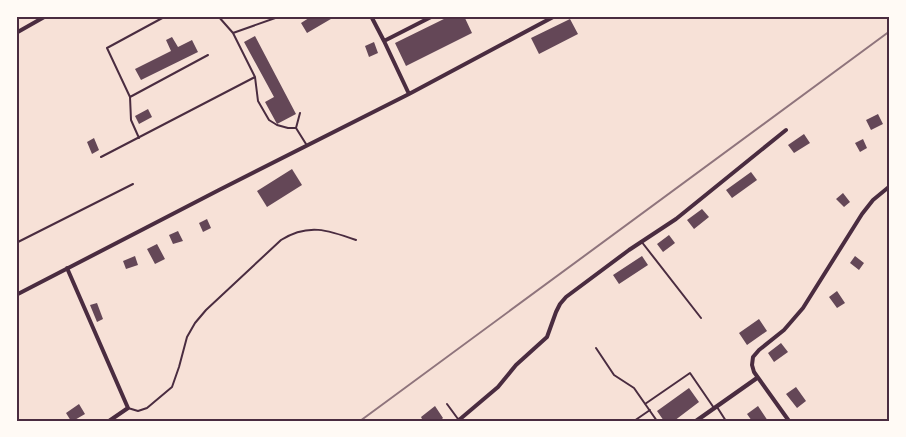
<svg xmlns="http://www.w3.org/2000/svg" width="906" height="437" font-family="Manrope,sans-serif">
	<style>
		.building { fill: #644757 }
		.lines { fill: none; stroke-linecap: round; stroke-linejoin: round }
		.service { stroke: #4a2c40; stroke-width: 2 }
		.minor { stroke: #4a2c40; stroke-width: 4 }
		.tertiary { stroke: #4a2c40; stroke-width: 4.5 }
		.rail { stroke: #8f747c; stroke-width: 2 }
		.neatline { fill: none; stroke: #4a2c40; stroke-width: 2 }
	</style>
	<rect width="100%" height="100%" fill="#f7e1d7"/>
	<path class="building" d="M312,16H336L307,33L301,23Z
		M450,16H464L472,33L406,66L395,43Z
		M570,19L578,34L539,54L531,38Z
		M255,36L296,114L277,124L265,102L274,97L244,42Z
		M172,37L178,47L192,40L198,52L141,80L135,69L171,51L166,40Z
		M374,42L378,53L369,57L365,46Z
		M148,109L152,117L139,124L135,116Z
		M878,114L883,124L871,130L866,120Z
		M804,134L810,143L794,153L788,145Z
		M94,138L99,150L92,154L87,142Z
		M863,139L867,148L860,152L855,143Z
		M292,169L302,185L267,207L257,191Z
		M751,172L757,180L732,198L726,190Z
		M843,193L850,202L844,207L836,199Z
		M702,209L709,217L694,229L687,220Z
		M207,219L211,228L203,232L199,223Z
		M178,231L183,241L173,244L169,235Z
		M669,235L675,243L663,252L657,244Z
		M157,244L165,259L155,264L147,249Z
		M135,256L138,265L126,269L123,261Z
		M642,256L648,265L619,284L613,275Z
		M855,256L864,263L859,270L850,263Z
		M837,291L845,303L837,308L829,297Z
		M97,303L103,319L97,322L90,305Z
		M759,319L767,331L747,345L739,333Z
		M781,343L788,352L774,362L768,353Z
		M796,387L806,401L797,408L786,394Z
		M689,388L699,402L674,421H664L657,411Z
		M79,404L85,414L73,421H71L66,413Z
		M435,406L443,418L440,421H423L421,417Z
		M758,406L768,421H752L747,414Z"/>
	<g class="lines">
		<path class="service" d="M218,16L233,33
			M255,77L258,101L269,120L277,125L288,128H296L306,144
			M130,97L208,55
			M296,128L300,113
			M139,138L131,120L130,97L107,48L166,16
			M101,157L255,77L233,33L281,16
			M641,241L701,318
			M16,243L133,184
			M596,348L614,375L634,388L657,421
			M447,404L458,419
			M645,404L690,373L714,408
			M717,407L726,421
			M128,408L138,411L147,408L172,387L179,367L187,337L195,323L206,310L281,240C308,223 328,230 356,240
			M634,421L650,410"/>
		<path class="minor" d="M371,16L384,41
			M16,33L46,16
			M409,94L384,41L433,16
			M67,268L128,408L109,421
			M16,295L219,190L409,94L555,16
			M459,420L498,387L516,365L547,337L556,312L560,304L566,297L629,250L676,219L786,130
			M789,421L754,372L752,365L753,357L759,350L784,330L803,308L862,214L873,200L890,186"/>
		<path class="tertiary" d="M459,420V421
			M696,421L757,378"/>
		<path class="rail" d="M360,421L890,31"/>
	</g>
	<rect width="906" height="437" fill="none" stroke="#fffaf5" stroke-width="35"/>
	<rect x="18" y="18" width="870" height="402" class="neatline"/>
</svg>
